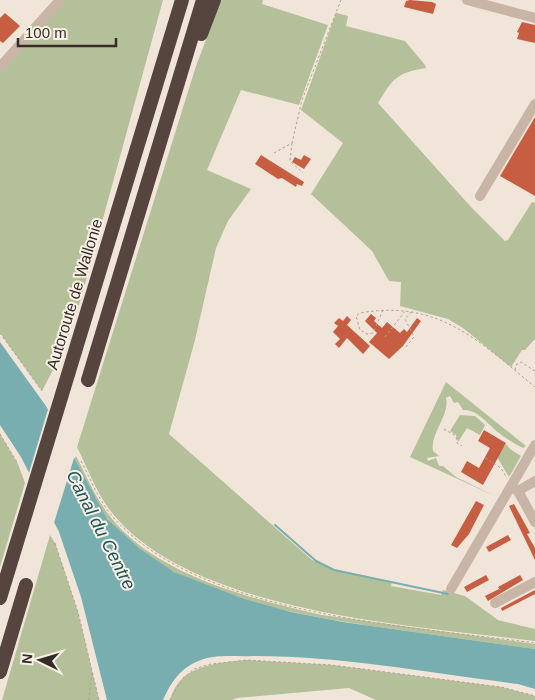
<svg xmlns="http://www.w3.org/2000/svg" width="535" height="700" font-family="Arial,sans-serif">
	<style>
		.green { fill: #b4c099 }
		.water { fill: #78aeaf }
		.pier { fill: #f1e5d9 }
		.lines { fill: none; stroke-linecap: round; stroke-linejoin: round }
		.stream { stroke: #78aeaf; stroke-width: 2 }
		.building { fill: #c75e42 }
		.path { stroke: #b59f90; stroke-width: 1; stroke-dasharray: 2.5 2.5; stroke-linecap: butt }
		.minor { stroke: #c9b5a5; stroke-width: 10 }
		.highway { stroke: #56443e; stroke-width: 14 }
		.labels { text-anchor: middle; stroke-width: 4; stroke-linejoin: round; paint-order: stroke }
		.street-label { font-size: 16px; fill: #352b27; stroke: #f9f0e6 }
		.water-label { font-size: 18px; font-style: italic; fill: #1c5557; stroke: #f9f0e6 }
	</style>
	<rect width="100%" height="100%" fill="#f1e5d9"/>
	<path class="green" d="M60,0H163L82,295L65,347L42,391L0,333V67Z
		M221,0H263L262,4L328,25L299,105L241,90L207,170L251,189L228,221L216,248L195,340L169,434L312,560L329,568L392,582L391,586L441,595L443,590L465,596L498,620L535,629V641C414,625 195,614 113,514C97,495 88,469 77,447L196,66Z
		M336,13L348,16L346,26L405,41L425,65L426,68C397,73 394,77 378,103L471,207L505,241L508,240L532,202L535,203V339L525,350H522L511,367L463,328L448,319L400,306L401,282L389,281L372,251L311,194L343,143L301,110Z
		M446,382L526,446L523,448C515,444 506,439 499,433C487,424 479,410 463,410L458,402L454,403L450,396L446,398C450,416 430,432 433,451L439,456L427,458L428,461L436,458L439,466H443L456,477L497,497L410,457Z
		M460,415L475,416L485,425L480,435L467,428L458,442L456,435L450,431Z
		M0,434L18,464L25,483L0,567Z
		M506,444L510,449L521,456L509,477L497,457Z
		M76,456C86,475 95,497 109,515C154,575 252,599 322,615L535,644V649C492,643 450,637 407,631C312,618 171,599 107,519C93,502 84,479 74,459Z
		M50,535L55,543L78,612L99,700H2Z
		M247,660L332,665L501,687L535,696V700H376L349,688L237,698L232,700H170C180,664 217,663 247,660Z"/>
	<path class="water" d="M0,342L46,406L107,519L140,549L174,572L244,599L291,612L343,622L535,649V689L518,684C431,673 342,656 253,656C236,657 217,654 201,660C181,667 171,682 163,700H107L81,597L59,532L21,457L0,425Z"/>
	<path class="pier" d="M49,406L75,455L53,526L28,476Z"/>
	<g class="lines">
		<path class="stream" d="M275,525L316,561L334,570L448,594"/>
	</g>
	<path class="building" d="M410,0L432,2L436,4L433,14L404,7L406,1Z
		M5,13L20,26L3,43L0,41V18Z
		M522,22L535,25V43L517,39L519,33L517,32Z
		M535,117V196L500,176Z
		M261,155L304,182L302,186L297,184L296,187L282,178L278,179L255,164Z
		M304,155L311,159L304,169L292,162L295,157L301,160Z
		M371,314L376,318L374,321L382,328L387,322L400,333L404,329L407,332L417,318L421,321L403,346L389,359L369,342L377,333L365,321Z
		M347,316L351,320L347,325L370,346L363,354L347,338L339,348L335,344L340,339L333,332L338,326L334,323L339,318L343,321Z
		M484,430L506,443L483,485L461,472L467,461L479,468L490,448L478,441Z
		M476,501L484,505L469,534L457,548L451,545Z
		M514,504L530,533L527,534L535,548V560L509,506Z
		M508,535L511,540L489,552L486,547Z
		M486,575L489,580L467,592L464,587Z
		M520,575L523,580L488,601L485,596L499,589L501,591L498,587Z
		M535,590V594L502,611L501,608Z"/>
	<g class="lines">
		<path class="path" d="M292,143L290,161L303,173
			M274,153L292,143L302,100L341,0
			M383,310L373,333L367,334L360,330L356,316L360,313C438,299 479,341 535,387
			M0,333L42,391
			M385,337L406,310
			M406,347L414,337L405,319L412,311
			M515,370L516,365L521,362L535,371
			M444,429L456,436L457,443L462,446
			M0,434L18,464
			M485,458L501,468L507,478
			M81,461C91,480 99,501 113,517C200,616 410,626 535,643
			M55,543L78,612L99,700
			M89,700L92,671
			M170,700L182,679L194,669L211,664L247,660L332,665L501,687L535,696"/>
		<path class="minor" d="M467,0L535,18
			M0,67L60,0
			M480,196L535,104
			M511,487L518,491L535,522
			M518,491L535,481
			M451,589L535,445
			M495,603L535,582"/>
		<path class="highway" d="M201,34L214,0
			M88,380L203,0
			M0,598L182,0
			M0,672L26,585"/>
	</g>
	<g class="labels">
		<g class="street-label">
			<text transform="translate(74 294) rotate(-73)" y="6">Autoroute de Wallonie</text>
		</g>
		<g class="water-label">
			<text transform="translate(101 530) rotate(63)" y="6">Canal du Centre</text>
		</g>
	</g>
	<g transform="translate(40 660) rotate(275)" stroke="#f9f0e6" stroke-width="4" paint-order="stroke">
	<path d="M0-4L9 19L0 12L-9 19Z" fill="#352b27"/>
	<text y="-8" font-size="14" font-weight="bold" text-anchor="middle" fill="#352b27">N</text>
	</g>
	<path d="M18 38v8h98v-8" fill="none" stroke="#352b27" stroke-width="2.5"/>
	<text x="25" y="38" font-size="15" fill="#352b27" stroke="#f9f0e6" stroke-width="4" paint-order="stroke">100 m</text>
</svg>
